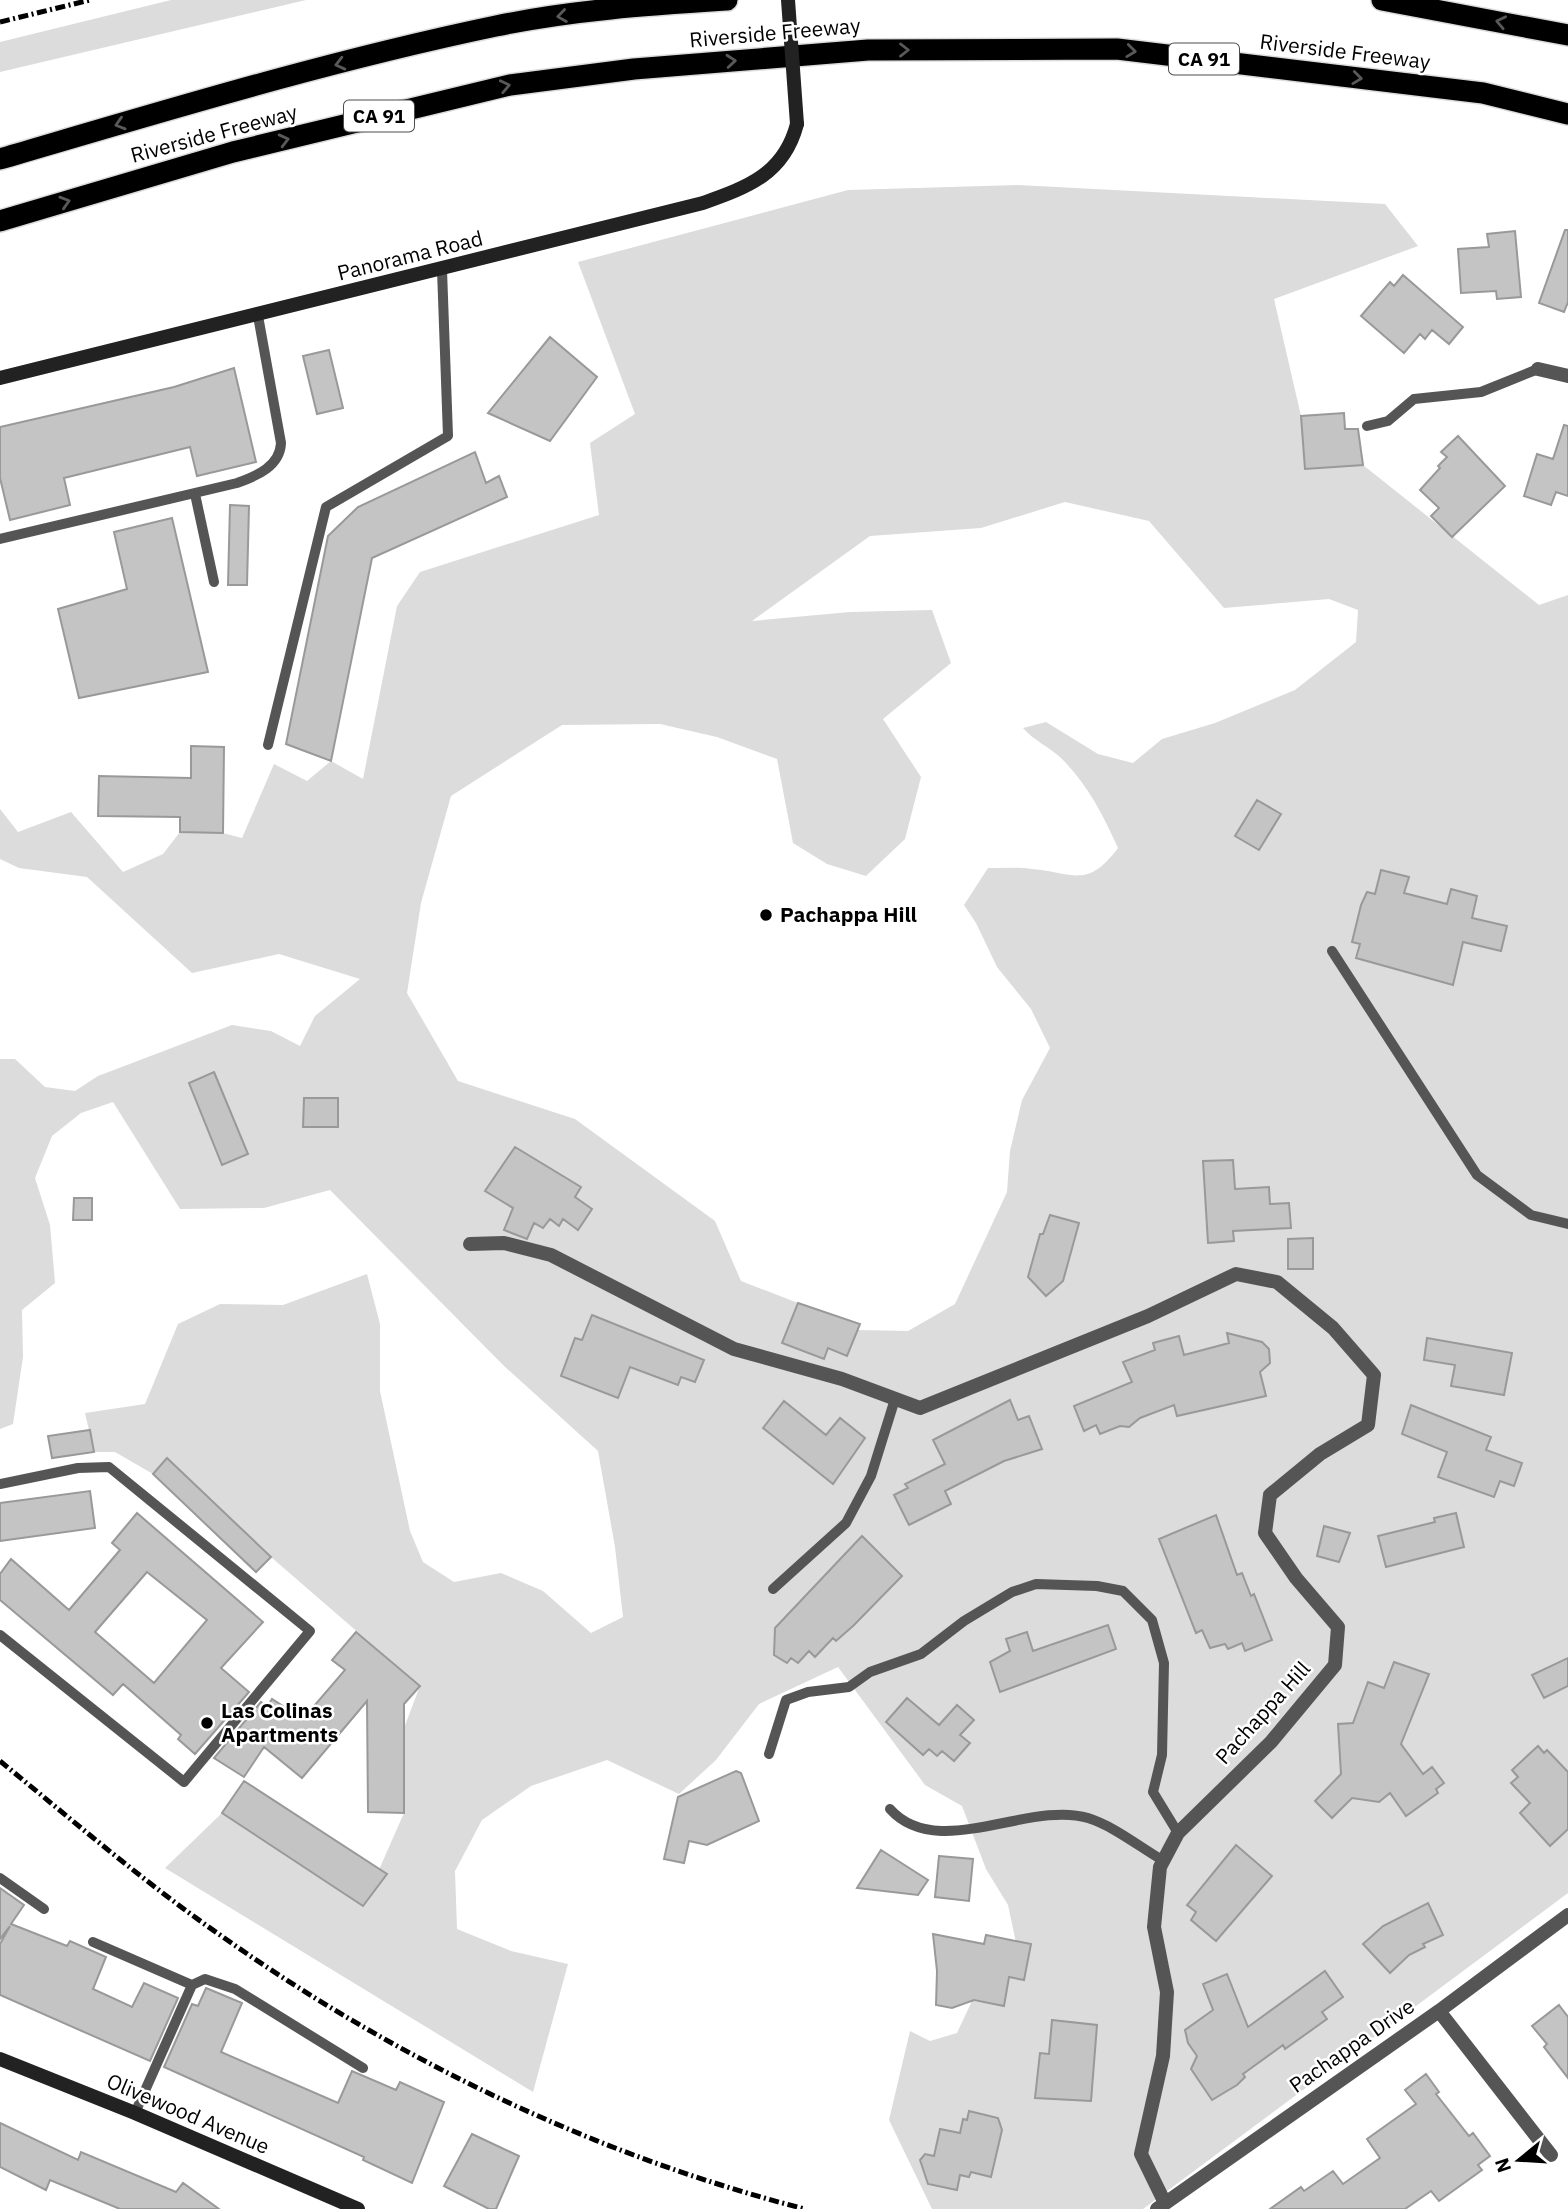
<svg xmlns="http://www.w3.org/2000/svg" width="1568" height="2209" font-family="'IBM Plex Sans',sans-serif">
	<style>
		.green { fill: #dcdcdc; fill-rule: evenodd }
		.building { fill: #c4c4c4; stroke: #999; stroke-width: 2; fill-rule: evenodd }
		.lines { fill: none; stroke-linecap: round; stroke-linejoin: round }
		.highway-casing { stroke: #dbdbdb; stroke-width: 24 }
		.lane { stroke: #555; stroke-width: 10 }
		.street { stroke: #555; stroke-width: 14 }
		.secondary { stroke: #222; stroke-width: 14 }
		.highway { stroke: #000; stroke-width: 21 }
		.rail { stroke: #000; stroke-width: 5; stroke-dasharray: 10 3.5 2 3.5; stroke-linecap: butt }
		.secondary-bridge { stroke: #222; stroke-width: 14 }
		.oneway { stroke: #595959 }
		.poi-dot { fill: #000; stroke: #fff; stroke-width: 2.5 }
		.labels { text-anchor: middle; stroke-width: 5; stroke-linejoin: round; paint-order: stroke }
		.shield { fill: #fff; stroke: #4c4c4c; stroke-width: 2 }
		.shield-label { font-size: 19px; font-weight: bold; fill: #000 }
		.street-label { font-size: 21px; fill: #000; stroke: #fff }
		.poi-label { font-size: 21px; font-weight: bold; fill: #000; stroke: #fff; text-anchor: start }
	</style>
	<rect width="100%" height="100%" fill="#fff"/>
	<path class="green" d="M171,0H306L0,72V42Z
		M1018,185L1385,204L1418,246L1274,299L1301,416L1305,469L1363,465L1539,605L1568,595V1893L1143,2209H932L889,2120L910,2031L930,2041L957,2033L972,2001L1004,2006L1009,1977L1024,1980L1008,1905L986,1869L962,1806L925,1785L838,1667L759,1704L716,1760L679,1794L607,1760L531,1786L482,1820L455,1871L457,1929L511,1951L568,1964L533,2092L165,1868L222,1813L363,1906L404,1813V1728L420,1686L271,1557L167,1459L153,1474L115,1452H94L85,1413L145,1404L178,1324L220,1304L283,1305L367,1274L380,1324V1391L410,1531L423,1562L454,1582L501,1573L543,1591L591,1633L623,1617L615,1547L598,1451L504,1366L330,1190L264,1208L180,1209L113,1102L81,1113L52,1136L35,1178L50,1225L55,1283L22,1310L23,1357L13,1424L0,1429V1059H15L45,1087L75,1091L98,1076L232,1025L271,1031L300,1046L315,1016L360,979L279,954L192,973L87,877L19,868L0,859V809L18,832L71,812L123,872L163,854L180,832L223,833L242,838L274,764L307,781L331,761L363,779L397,606L420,572L599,515L590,443L635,414L578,262L848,190ZM1065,502L1149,521L1224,608L1329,599L1358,610L1356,642L1295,690L1215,723L1162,739L1133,763L1098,754L1046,722L1023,728C1034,741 1050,747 1062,759C1088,785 1103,815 1118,848C1087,889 1075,873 1032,869C1018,867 1003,868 988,868L964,905L976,923L997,967L1031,1009L1050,1048L1022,1100L1010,1151L1007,1192L955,1304L908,1331L858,1330L847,1356L828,1348L823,1359L783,1343L798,1303L741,1281L715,1221L575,1119L458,1081L407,993L421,903L451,796L562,725L660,724L717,737L777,759L793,843L827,864L866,876L905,839L921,777L883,719L951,663L932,610L850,612L752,621L870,536L981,528Z"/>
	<path class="building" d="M1565,230H1568V302L1564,312L1539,303Z
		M1515,231L1521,297L1497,299L1496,291L1461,293L1458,249L1489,247L1487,234Z
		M1403,275L1463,327L1449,344L1432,330L1425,339L1420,334L1404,353L1361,316L1390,282L1394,286Z
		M550,337L597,377L550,441L488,413Z
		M329,350L343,408L317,414L303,356Z
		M234,368L256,462L197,476L190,447L64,478L70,505L10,520L0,478V427L174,387Z
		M1344,413L1345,429H1358L1363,465L1305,469L1301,416Z
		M1564,425L1568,426V496L1556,492L1551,505L1524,496L1537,454L1553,459Z
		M1458,436L1505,486L1452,537L1431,516L1439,508L1420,490L1440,468L1438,466L1447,457L1441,452Z
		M475,452L486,483L499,476L507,497L372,558L331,761L286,744L328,536L358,507Z
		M230,505L249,506L247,585H228Z
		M172,518L208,672L79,698L58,609L127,589L114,532Z
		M191,746L224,747L223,833L180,832V817L98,816L99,776L191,778Z
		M1257,800L1281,814L1259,850L1235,836Z
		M1381,870L1409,877L1404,893L1447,904L1451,889L1477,896L1472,918L1507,926L1501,951L1463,942L1453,985L1356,958L1360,944L1352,942L1361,905L1367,892L1375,894Z
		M214,1072L248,1154L222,1165L189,1083Z
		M304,1098H338V1127H303Z
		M515,1147L581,1187L575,1197L592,1209L578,1230L563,1219L559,1226L550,1219L543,1228L534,1223L527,1239L504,1230L513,1208L485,1191Z
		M1233,1160L1235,1189L1269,1187L1270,1204L1289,1203L1291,1228L1233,1231L1234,1241L1208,1243L1203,1161Z
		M74,1198H92V1220H73Z
		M1050,1215L1079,1223L1063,1281L1046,1296L1028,1277L1040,1234H1043Z
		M1313,1238V1269H1288V1239Z
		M798,1303L860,1324L847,1356L828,1348L824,1359L782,1343Z
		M592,1315L704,1360L695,1382L681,1377L678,1385L630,1367L618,1398L561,1376L575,1338L582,1340Z
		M1227,1333L1262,1342L1269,1349L1270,1363L1260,1372L1266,1396L1177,1416L1174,1405L1140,1418L1129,1427L1120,1426L1100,1434L1096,1425L1084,1431L1074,1406L1132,1382L1123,1362L1155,1350L1153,1343L1179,1336L1184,1355L1229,1343Z
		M1427,1338L1512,1353L1504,1395L1451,1386L1455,1365L1424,1360Z
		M1010,1400L1018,1420L1029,1416L1042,1449L1004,1461L945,1491L951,1504L909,1525L894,1495L908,1488L905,1484L945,1464L933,1440Z
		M784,1401L826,1435L840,1418L865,1438L833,1484L763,1428Z
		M1411,1405L1491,1437L1486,1450L1522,1463L1514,1486L1500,1481L1494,1497L1438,1477L1447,1452L1402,1434Z
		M90,1430L94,1452L52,1458L48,1436Z
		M167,1458L271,1557L256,1572L153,1474Z
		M90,1491L95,1528L0,1541V1503Z
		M137,1513L263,1622L221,1668L249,1692L195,1754L178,1739L181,1735L123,1684L113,1695L0,1600V1574L11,1559L69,1610L120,1550L112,1543ZM147,1572L207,1620L154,1683L95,1632Z
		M1456,1513L1464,1547L1386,1567L1378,1536L1435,1522L1434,1518Z
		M1216,1515L1237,1575L1242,1573L1251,1596L1254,1594L1272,1640L1245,1651L1242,1643L1228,1649L1225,1644L1210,1648L1202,1630L1196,1633L1159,1539Z
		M1324,1526L1350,1533L1339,1562L1317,1556Z
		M862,1536L902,1576L853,1626L836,1641L833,1638L815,1657L809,1651L798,1663L791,1658L787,1663L774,1655L775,1628Z
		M1108,1625L1116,1649L1000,1692L990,1662L1010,1651L1006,1639L1027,1632L1033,1651Z
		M356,1632L420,1686L404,1704V1813L368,1812L367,1701L302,1778L264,1747L244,1777L214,1758L261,1702L267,1707L272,1699L303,1719L345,1670L332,1660Z
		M1568,1658V1686L1544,1698L1532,1675Z
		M1394,1662L1429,1674L1401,1744L1423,1774L1432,1767L1444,1783L1436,1789L1438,1793L1406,1816L1390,1793L1379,1802L1352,1798L1332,1818L1315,1801L1341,1774L1338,1724L1353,1723L1368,1682L1384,1688Z
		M907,1698L939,1725L957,1705L974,1720L960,1735L970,1743L954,1761L942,1751L937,1756L929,1749L923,1755L886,1722Z
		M1538,1746L1544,1753L1547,1750L1568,1772V1829L1550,1846L1520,1813L1530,1803L1511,1783L1518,1777L1512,1770Z
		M736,1771L741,1773L759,1821L707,1845L689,1841L684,1863L664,1859L678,1797Z
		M244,1781L387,1874L363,1906L222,1813Z
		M1236,1845L1272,1876L1216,1941L1191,1920L1196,1912L1187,1905Z
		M881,1850L928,1880L918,1895L857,1888Z
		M939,1856L973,1859L969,1901L935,1897Z
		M0,1888L24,1905L11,1924L67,1946L70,1941L106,1957L93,1989L132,2007L144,1983L178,1998L150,2061L0,1995V1944L10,1926L0,1939Z
		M1428,1903L1443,1935L1423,1944L1425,1947L1409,1955L1390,1973L1363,1944L1383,1926Z
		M933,1934L984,1944L986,1935L1031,1944L1024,1980L1009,1977L1004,2006L974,2000L952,2008L936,2005L937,1971Z
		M1325,1971L1343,1997L1322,2012L1327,2019L1285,2049L1283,2045L1243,2074L1245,2077L1237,2085L1212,2100L1191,2069L1197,2056L1188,2043L1185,2030L1213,2010L1203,1984L1227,1974L1248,2027Z
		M206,1988L242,2003L221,2052L338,2103L352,2071L396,2090L400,2082L444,2102L412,2183L363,2160L364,2157L164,2067L192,2004L198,2006Z
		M1559,2005L1568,2017V2078L1544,2047L1547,2044L1532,2026Z
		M1052,2020L1097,2025L1091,2101L1035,2098L1040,2053L1049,2054Z
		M1426,2074L1439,2092L1436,2094L1469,2136L1473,2133L1490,2156L1478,2165L1482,2170L1439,2201L1431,2191L1405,2209H1270L1301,2187L1304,2191L1333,2171L1343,2184L1380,2158L1367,2139L1416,2104L1405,2090Z
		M969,2111L998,2118L1002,2130L991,2177L971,2172L969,2177L960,2175L957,2190L928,2184L920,2160L925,2154L934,2156L940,2129L960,2133L963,2119L967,2120Z
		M0,2123L78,2160L81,2152L176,2192L183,2183L219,2209H120L50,2180L46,2190L0,2167Z
		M472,2134L519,2156L496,2209H489L444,2186Z"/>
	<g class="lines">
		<g class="highway-casing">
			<path id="highway" d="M1382,0L1568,35
				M0,159C164,111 328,61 496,26C572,10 650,5 727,0
				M0,221L233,152L510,85L634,69L868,50L1117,49L1483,93L1568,114"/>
		</g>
		<path class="lane" d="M1367,426L1388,421L1414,399L1481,392L1538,369
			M195,494L214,582
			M0,539L237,483C257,476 280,466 281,443L258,316
			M268,745L326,507L448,436L442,270
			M1332,951L1477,1175L1531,1215L1568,1224
			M0,1484L78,1468L109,1467L310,1631L184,1782L0,1635
			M773,1589L846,1523L871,1476L895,1399
			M769,1754L786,1700L808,1692L849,1687L870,1672L921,1654L964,1621L1012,1592L1036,1584L1097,1586L1123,1591L1152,1620L1164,1663L1162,1755L1153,1792L1178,1833
			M890,1809C937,1862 1029,1800 1088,1818C1114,1826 1141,1848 1164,1861
			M0,1878L44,1909
			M93,1942L192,1985L135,2113
			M192,1985L205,1979L235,1989L363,2068"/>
		<path class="street" d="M1538,369L1568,376
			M470,1244L504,1243L551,1255L734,1349L842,1379L920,1408L1148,1316L1236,1274L1277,1282L1333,1328L1374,1375L1368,1425L1320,1454L1270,1495L1265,1533L1296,1578L1338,1627L1335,1665L1271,1742L1178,1833L1160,1867L1154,1927L1167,1992L1163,2056L1141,2154L1165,2203
			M1439,2011L1551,2155
			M1157,2209L1439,2011L1568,1915"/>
		<path class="secondary" d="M0,378L703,203C748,187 784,174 797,124
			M0,2059L135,2113L358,2209"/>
		<use href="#highway" class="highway"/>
		<path class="rail" d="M0,22L90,0
			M0,1761C72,1820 144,1882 220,1935C397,2060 595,2155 805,2209"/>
		<path class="secondary-bridge" d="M788,0L797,124"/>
	</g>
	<defs><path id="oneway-chevron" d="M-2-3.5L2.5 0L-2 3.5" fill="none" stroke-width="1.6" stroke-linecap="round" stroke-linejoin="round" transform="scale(1.75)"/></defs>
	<g class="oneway">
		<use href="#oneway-chevron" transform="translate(562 16) rotate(172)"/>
		<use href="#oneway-chevron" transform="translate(1501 22) rotate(-168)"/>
		<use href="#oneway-chevron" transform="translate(904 50)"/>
		<use href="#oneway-chevron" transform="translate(1131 51) rotate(7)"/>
		<use href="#oneway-chevron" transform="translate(731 61) rotate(-5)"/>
		<use href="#oneway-chevron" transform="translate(340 64) rotate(166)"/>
		<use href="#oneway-chevron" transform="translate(1357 78) rotate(7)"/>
		<use href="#oneway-chevron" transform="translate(505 86) rotate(-12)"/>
		<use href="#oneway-chevron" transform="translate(120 124) rotate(163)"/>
		<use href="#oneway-chevron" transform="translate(284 140) rotate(-14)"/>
		<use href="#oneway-chevron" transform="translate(65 202) rotate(-17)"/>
	</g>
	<g class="poi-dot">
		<circle cx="766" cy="915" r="7"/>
		<circle cx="207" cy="1723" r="7"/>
	</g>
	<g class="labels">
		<g class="shield">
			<rect x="1169" y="43.5" width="70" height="31" rx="5"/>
			<rect x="344" y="100.5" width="70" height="31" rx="5"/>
		</g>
		<g class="shield-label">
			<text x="1204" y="66">CA 91</text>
			<text x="379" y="123">CA 91</text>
		</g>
		<g class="street-label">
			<text transform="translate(775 33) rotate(-5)" y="7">Riverside Freeway</text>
			<text transform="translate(1345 52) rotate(7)" y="7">Riverside Freeway</text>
			<text transform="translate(214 134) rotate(-15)" y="7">Riverside Freeway</text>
			<text transform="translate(410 256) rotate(-14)" y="7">Panorama Road</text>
			<text transform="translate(1263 1713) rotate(-48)" y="7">Pachappa Hill</text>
			<text transform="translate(1352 2046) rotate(-35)" y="7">Pachappa Drive</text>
			<text transform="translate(188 2114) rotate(23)" y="7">Olivewood Avenue</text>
		</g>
		<g class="poi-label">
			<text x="780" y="922">Pachappa Hill</text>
			<text x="221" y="1718">Las Colinas<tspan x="221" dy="24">Apartments</tspan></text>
		</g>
	</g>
	<g transform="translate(1519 2160) rotate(252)" stroke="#ffffff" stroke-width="5" paint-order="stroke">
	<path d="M0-5L12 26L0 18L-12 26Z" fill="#000000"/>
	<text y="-10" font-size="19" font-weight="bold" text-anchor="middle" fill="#000000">N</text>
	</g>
</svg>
